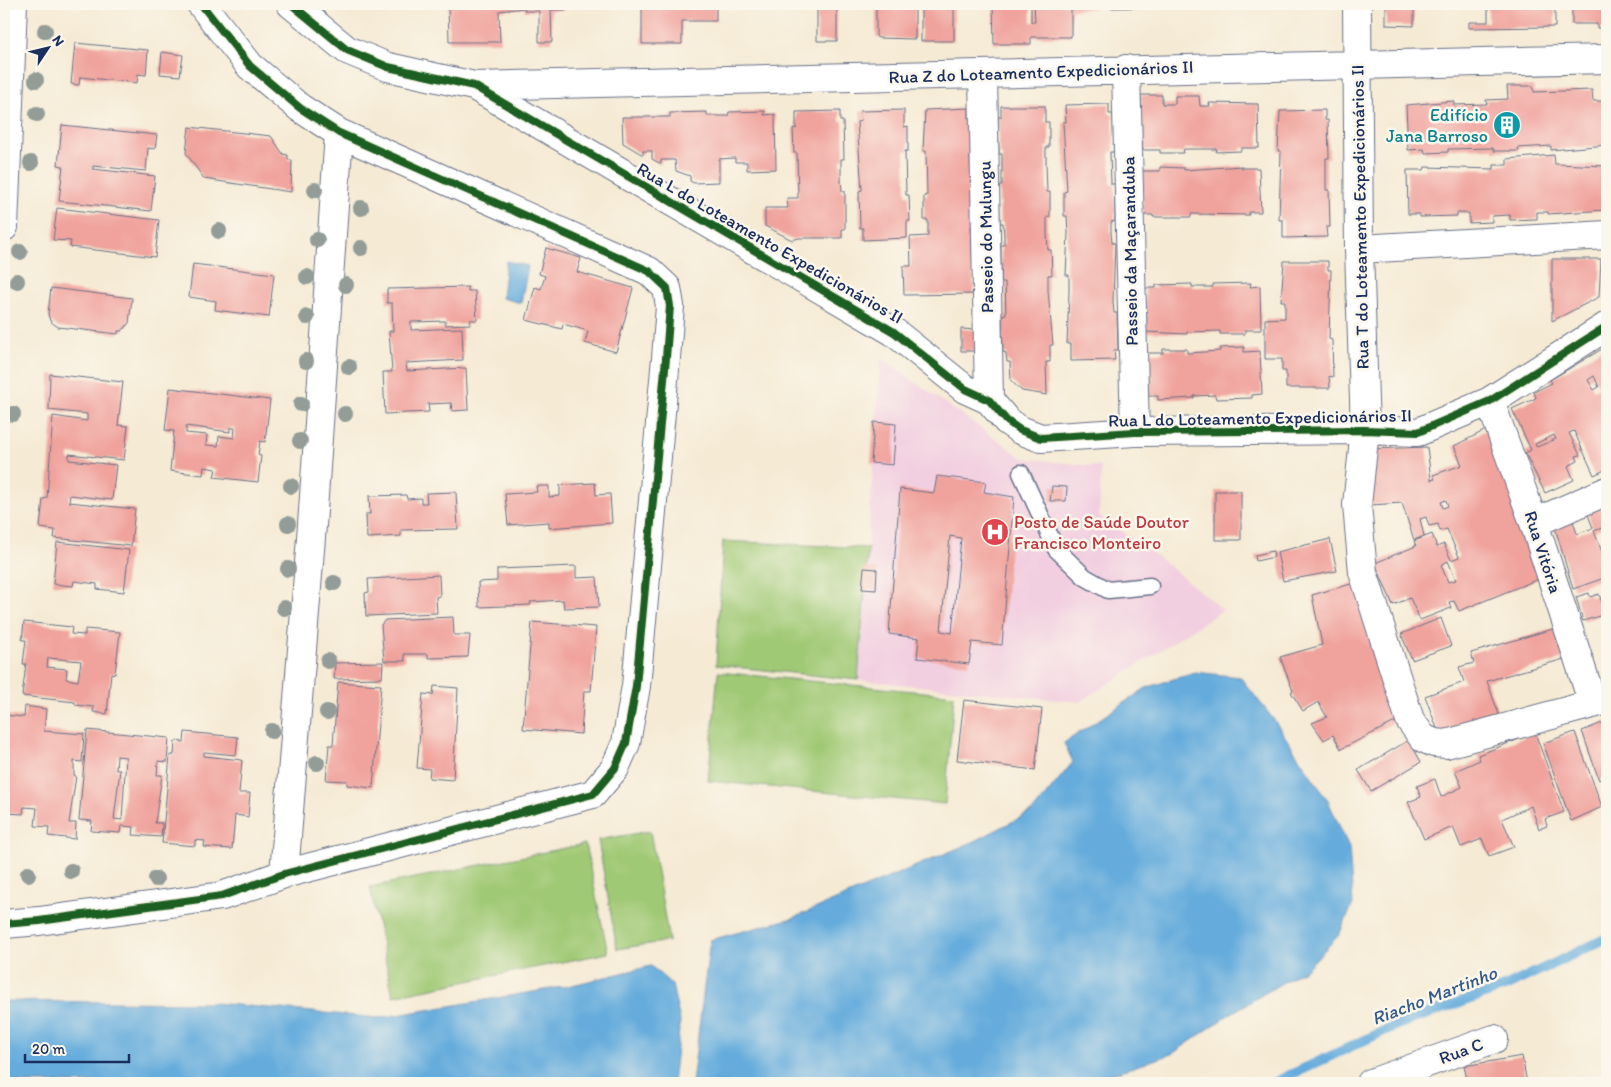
<svg xmlns="http://www.w3.org/2000/svg" width="1611" height="1087" font-family="Itim,sans-serif">
	<style>
		.built { fill: #f2cfe0 }
		.green { fill: #a0c974; stroke: #5e7c69 }
		.water { fill: #65acdc; stroke: #406e9d }
		.lines { fill: none; stroke-linecap: round; stroke-linejoin: round }
		.stream { stroke: #65acdc; stroke-width: 10 }
		.building { fill: #f0a29c; fill-rule: evenodd }
		.lane-casing { stroke: #677087; stroke-width: 19 }
		.street-casing { stroke: #677087; stroke-width: 30 }
		.lane { stroke: #fff; stroke-width: 16 }
		.street { stroke: #fff; stroke-width: 28 }
		.cycleway-casing { stroke: #fbf7ec; stroke-width: 11 }
		.cycleway { stroke: #1b5e20; stroke-width: 8 }
		.tree { fill: #939c97 }
		.labels { text-anchor: middle; stroke-width: 5; stroke-linejoin: round; paint-order: stroke }
		.street-label { font-size: 18px; fill: #1b2f5e; stroke: #fbf7ec }
		.culture-label { font-size: 18px; fill: #0d838f; stroke: #fbf7ec; text-anchor: end }
		.health-label { font-size: 18px; fill: #be3a42; stroke: #fbf7ec; text-anchor: start }
		.water-label { font-size: 19px; font-style: italic; fill: #355b8a; stroke: #fbf7ec }
	</style>
	<rect width="100%" height="100%" fill="#fbf7ec"/>
	<filter id="ink" filterUnits="userSpaceOnUse"><feTurbulence type="fractalNoise" baseFrequency=".02" numOctaves="2"/><feDisplacementMap in="SourceGraphic" scale="10" xChannelSelector="R" yChannelSelector="G"/><feConvolveMatrix kernelMatrix="1 2 1 2 8 2 1 2 1" color-interpolation-filters="sRGB"/></filter>
	<filter id="wash" filterUnits="userSpaceOnUse"><feTurbulence type="fractalNoise" baseFrequency=".0096" numOctaves="4" result="noise"/><feDisplacementMap in="SourceGraphic" scale="20" xChannelSelector="R" yChannelSelector="G"/><feGaussianBlur stdDeviation="1.12" result="paint"/><feColorMatrix in="noise" values="0 0 0 0 0 0 0 0 0 0 0 0 0 0 0 0 0 1.4 0 .05"/><feComposite in="paint" operator="in"/></filter>
	<g filter="url(#wash)">
		<rect width="100%" height="100%" fill="#f5ead4"/>
		<path class="built" d="M881,358L1023,458L1101,467L1099,516L1158,557L1223,610L1080,702L858,680Z"/>
		<path class="green" d="M723,541L868,548L858,680L716,665Z
			M718,672L954,695L945,804L708,781Z
			M650,831L669,941L617,949L598,840Z
			M585,844L608,953L393,996L370,887Z"/>
		<path class="water" d="M506,261L528,266L521,303L502,298Z
			M1195,672L1240,677L1274,720L1328,801L1349,847L1353,904L1339,935L1307,968L1230,1014L1172,1054L1085,1083H692L710,940L793,918L975,841L1033,811L1073,762L1064,743L1146,688Z
			M651,966L672,985L680,1021L673,1083H4V1001L214,1003L379,1018L568,986Z"/>
		<g class="lines">
			<path class="stream" d="M1273,1083L1399,1024L1507,986L1607,938"/>
		</g>
		<g id="blocks">
			<path class="building" d="M360,4H377V7H361Z
				M385,4H401V6H385Z
				M448,4H565V10H551L552,42H539V11H525L524,8L499,11L500,42H449Z
				M642,4H716V21H682V44H642Z
				M817,4H837V41H817Z
				M876,4H915V39L878,38L876,36Z
				M921,4H954V41H921Z
				M993,4H1031V22H1035L1034,4H1105V7L1071,10V37H1031V44H994Z
				M1109,4H1184L1183,7L1109,8Z
				M1386,4H1414V26L1386,25Z
				M1488,4H1555V27L1469,28V22H1488Z
				M1572,4H1607V28H1597V24H1572Z
				M75,43L148,50L146,75L138,74L137,83L80,77L79,85L71,84Z
				M162,52L183,55L180,76L160,74Z
				M1507,86H1533L1534,92L1592,90L1593,101H1603V99L1607,98V145L1551,150V146L1518,148L1519,151H1494L1493,148L1448,149V152L1425,153L1424,149L1408,150L1406,105L1454,101V105L1487,104L1486,100L1508,99Z
				M1141,95H1162V104H1175V96H1199L1200,106H1210L1209,103L1258,104L1259,148H1241V151L1216,152L1217,149H1184L1183,153H1160V150H1142Z
				M1109,104V114H1113L1114,152H1110L1111,184H1115V221L1111,222V233L1112,243H1115L1113,302L1114,313H1117L1118,350H1114L1115,360L1071,361V344H1067L1069,291V275H1066L1068,233L1067,216H1064V192L1067,191L1063,122H1066L1065,105Z
				M1001,106H1045V122H1049V147H1046V164L1047,192H1050V217H1047V234L1048,250H1051L1052,275H1048V291L1053,345H1050V362H1046L1047,395L1022,391L1011,381L1010,362H1007L1006,353L1003,352L1002,315L1006,314L1005,282H1001V245H1004V235L1003,223H1000L999,186H1002V154H999L998,117H1001Z
				M969,108V119H973V156H970L971,187L974,188L975,225L971,226L974,294L904,295L903,266H911L910,237L928,236V220H924V196L927,195L926,151H923L925,110Z
				M904,110V127L908,126V151H905L906,195H909L910,221H907V238L863,240V228H860L859,191L862,190L857,122L861,121L860,111Z
				M1325,110V120H1328L1329,158H1326V190H1329L1330,227H1326L1327,237L1283,238V220H1279L1281,151H1278L1280,111Z
				M765,111L764,115L775,114L776,169L747,170V162H735V158L719,159V182L694,183L690,181V176L676,171L675,160H661V164L652,159V151H643V155L623,143L622,117H670V113L707,112V116H728L729,112Z
				M840,111V121H843L844,159H841V181L842,191H845V229H842V238H799L792,240L765,226V208H788L787,198H798L797,153H794L793,128L796,129V112Z
				M62,125L157,135L155,149L148,148L146,171L93,166V169L155,176L151,211L59,201L63,166L58,165Z
				M189,127L271,136L283,154L288,155V160H292L291,192L204,179L186,153Z
				M1554,155L1555,164L1607,166V213L1605,210L1548,214V212H1537V219L1510,220V215L1492,216V222L1469,223V213H1457V216L1420,217V214H1408L1407,170H1424L1425,167L1494,169V165H1507V159Z
				M1242,166L1241,168H1259L1261,212H1249V215L1191,214V217H1153V215H1143L1142,171H1160V167L1184,168V170Z
				M57,208L159,220L155,257L70,247L71,241L53,240Z
				M546,248L581,258L577,272L633,288L616,352L585,343L588,331L563,324L562,329L526,320L535,287L541,289L545,276L539,274Z
				M1552,259H1601L1599,297L1552,321Z
				M1284,261H1328V270H1331L1329,339L1332,340L1333,377L1329,376L1330,388H1286V371H1282V359H1265V319L1285,318V301H1281Z
				M193,264L274,274L269,317L215,310L216,301L189,297Z
				M1251,283L1250,287L1260,286L1261,330H1245V334H1220V331L1187,332V334L1146,332L1145,288H1156V285L1192,284V287H1213V284Z
				M468,287V291H475L477,320H470L471,324L445,325V321L411,322V330L462,328L463,360L406,363L407,371L466,368L468,410L452,411L451,403L428,404L429,412L385,414L383,372H392L389,331H393L392,303H387V289Z
				M51,288L132,298L129,323L122,331H118V334L58,327L50,321L48,314Z
				M961,329L978,330L977,351H961Z
				M1607,346V469L1594,475L1574,431L1569,433L1580,455L1576,456L1578,461L1568,466L1574,480L1545,493L1525,453L1531,450L1512,409L1536,398L1534,392L1552,383L1550,380ZM1594,376L1599,387L1594,390L1588,380ZM1554,435L1556,439L1537,447L1535,444Z
				M1244,347V352L1260,351L1262,394L1252,395V398L1216,399L1215,395L1194,396V398L1158,400V396H1148L1146,353H1163V349H1187V353L1220,351V348Z
				M50,374L123,382L118,425L128,426L124,460L69,454V460L116,465L112,500L70,495L69,502L135,509L131,546L54,538L55,530L40,528L43,499L47,498L53,416L87,421V414L49,410Z
				M170,388L270,400L265,442L260,441L258,455L261,456L258,482L214,477L216,469L204,467L203,475L170,471L174,431L165,430ZM186,426L230,432V428H235L234,438L219,436L218,446L206,445L207,435L186,433Z
				M874,422L896,424L893,465L871,463Z
				M1488,429L1546,576L1459,611L1454,601L1449,602L1451,608L1420,620L1410,598L1393,605L1375,563L1416,546L1414,541L1432,534L1437,547L1444,544L1451,560L1459,557L1447,529L1440,531L1438,524L1429,526L1426,517L1420,519L1424,536L1414,540L1402,503L1371,505L1370,449L1427,447L1431,480L1435,479L1433,475L1462,465L1454,446ZM1446,500L1448,506L1443,508L1441,502ZM1448,561L1456,580L1448,582L1441,565Z
				M937,476L986,482L984,492L1014,497L1002,645L972,642L969,664L917,658L919,638L889,634L900,489L934,493ZM950,536L961,538L952,633L941,631Z
				M595,483L596,495L610,494L612,523L549,528V522L508,525L505,494L537,492L536,486H549V497L560,496V485Z
				M1052,486L1067,487L1066,501H1050Z
				M1215,491H1241V540H1215Z
				M456,492L458,529L401,530V536L367,538L366,514H370L369,496L406,495L407,499L421,498V503H427L426,493Z
				M1607,495V526L1594,531L1607,565V577L1573,589L1554,524L1572,518L1577,534L1593,528L1587,512Z
				M1330,539L1337,571L1283,581L1277,552Z
				M57,542L129,550L124,592L97,589V584L74,581L73,586L53,584Z
				M1273,551L1274,557L1256,561L1255,555Z
				M576,566V578L597,577L599,607L564,608L563,600L530,602L531,605L479,607L478,582L497,581V569Z
				M864,568L877,569L876,590L862,589Z
				M439,575L440,596L436,597L437,613L366,616L365,593L369,592L368,579Z
				M1358,582L1405,717L1341,749L1333,735L1324,740L1312,723L1327,717L1318,702L1303,711L1291,692L1293,691L1280,657L1322,645L1312,595Z
				M1589,593L1590,597L1599,594L1606,614L1583,621L1576,597Z
				M453,617L454,635H470L468,657L428,658V654H404L405,661H384L381,625L385,620Z
				M1441,618L1451,646L1412,660L1401,634Z
				M24,622L72,627L71,634L85,635V629L120,632L115,674L111,673L107,714L93,712L94,707L75,705V702L22,696L26,664H23L26,640H22ZM48,658L81,661L78,681L66,679L67,669L47,667Z
				M532,622L596,627L591,691H584L581,734L523,729Z
				M1556,628L1564,659L1487,681L1501,720L1441,739L1425,696L1464,682L1459,667L1474,663L1471,653Z
				M383,662L382,678L334,679L335,663Z
				M338,682L381,685L373,788L347,785V781L326,780L329,745H333Z
				M434,686L458,688L453,780L429,778L430,769L417,768L423,694L433,695Z
				M964,700L1042,709L1035,770L957,760Z
				M25,706L46,709L44,731L84,734L82,762L74,761V775L76,776L69,823H76L75,839L48,836L49,827L35,826L37,808L24,807L23,814L4,813V715L24,717Z
				M1607,721V777L1599,780L1582,731Z
				M87,730L169,738L167,762L158,761L157,775H162L155,823H162L161,837L133,835L134,827L121,826L120,833L91,831L92,821L79,820ZM117,756L126,757L122,820L114,819L120,770H116Z
				M185,732L238,737L236,755L204,752V756L242,760L239,793H250L248,817L235,815L232,849L204,847L205,841L195,840V846L162,843L170,755H174L175,741L184,742Z
				M1575,732L1602,807L1571,821L1543,743Z
				M1535,733L1564,812L1545,819L1547,826L1539,829L1531,806L1502,819L1514,847L1489,856L1482,839L1461,847L1453,827L1424,839L1408,802L1421,797L1417,786L1435,779L1441,797L1462,787L1455,771L1480,760L1478,755Z
				M1409,740L1421,762L1371,791L1358,770Z
				M1522,1056L1527,1083H1448L1467,1079L1464,1066Z"/>
		</g>
	</g>
	<g filter="url(#ink)">
		<use href="#blocks" fill-opacity="0" stroke="#677087" stroke-width="1"/>
		<g class="lines">
			<g class="lane-casing">
				<path id="lane" d="M1021,473L1056,549L1085,577L1108,590L1150,586"/>
			</g>
			<g class="street-casing">
				<path id="street" d="M291,4L347,50L388,67L474,86L894,332L965,389L989,400L1007,421L1020,430L1041,438L1135,432L1365,430L1418,432L1490,401L1607,326
					M1357,4L1359,249L1365,430L1357,505L1363,572L1410,720L1423,738L1434,743L1446,744L1607,700
					M1126,69L1135,432
					M983,74L989,400
					M474,86L1607,59
					M4,227L13,4
					M1359,249L1607,235
					M1490,401L1534,523L1593,704
					M1534,523L1607,491
					M284,874L312,525L339,133
					M4,924L39,921L222,896L284,874L593,794L615,768L626,743L636,686L666,358L670,306L667,288L649,271L339,133L300,108L250,66L201,4
					M1371,1083L1494,1039"/>
			</g>
			<use href="#lane" class="lane"/>
			<use href="#street" class="street"/>
			<g class="cycleway-casing">
				<path id="cycleway" d="M291,4L347,50L388,67L474,86L894,332L965,389L989,400L1007,421L1020,430L1041,438L1135,432L1365,430L1418,432L1490,401L1607,326
					M4,924L39,921L222,896L284,874L593,794L615,768L626,743L636,686L666,358L670,306L667,288L649,271L339,133L300,108L250,66L201,4"/>
			</g>
			<use href="#cycleway" class="cycleway"/>
		</g>
		<g class="tree">
			<circle cx="45" cy="31" r="8"/>
			<circle cx="36" cy="80" r="8"/>
			<circle cx="37" cy="114" r="8"/>
			<circle cx="31" cy="163" r="8"/>
			<circle cx="315" cy="190" r="8"/>
			<circle cx="361" cy="208" r="8"/>
			<circle cx="219" cy="231" r="8"/>
			<circle cx="317" cy="240" r="8"/>
			<circle cx="361" cy="248" r="8"/>
			<circle cx="20" cy="252" r="8"/>
			<circle cx="307" cy="277" r="8"/>
			<circle cx="17" cy="281" r="8"/>
			<circle cx="346" cy="285" r="8"/>
			<circle cx="307" cy="317" r="8"/>
			<circle cx="306" cy="361" r="8"/>
			<circle cx="349" cy="367" r="8"/>
			<circle cx="301" cy="404" r="8"/>
			<circle cx="13" cy="414" r="8"/>
			<circle cx="345" cy="414" r="8"/>
			<circle cx="300" cy="441" r="8"/>
			<circle cx="291" cy="486" r="8"/>
			<circle cx="288" cy="524" r="8"/>
			<circle cx="288" cy="569" r="8"/>
			<circle cx="334" cy="583" r="8"/>
			<circle cx="284" cy="608" r="8"/>
			<circle cx="328" cy="661" r="8"/>
			<circle cx="327" cy="712" r="8"/>
			<circle cx="272" cy="731" r="8"/>
			<circle cx="317" cy="763" r="8"/>
			<circle cx="71" cy="871" r="8"/>
			<circle cx="28" cy="874" r="8"/>
			<circle cx="156" cy="879" r="8"/>
		</g>
	</g>
	<defs>
		<g id="building-disc" transform="scale(1.4375)"><circle r="9.5" fill="#0f9aa8" stroke="#fbf7ec"/><path d="M-4-6H4V6H1V3H-1V6H-4ZM-2.5-4.3h1.7v1.8h-1.7ZM.8-4.3h1.7v1.8H.8ZM-2.5-1h1.7V.8h-1.7ZM.8-1h1.7V.8H.8Z" fill="#fff"/></g>
		<g id="hospital-disc" transform="scale(1.4375)"><circle r="9.5" fill="#e0444e" stroke="#fbf7ec"/><path d="M-5-5h3v3.5h4V-5h3V5h-3V1.5h-4V5h-3Z" fill="#fff"/></g>
	</defs>
	<g fill-rule="evenodd">
		<use href="#building-disc" x="1507" y="125"/>
		<use href="#hospital-disc" x="995" y="532"/>
	</g>
	<g class="labels">
		<g class="street-label">
			<text transform="translate(1041 72) rotate(-2)" y="6">Rua Z do Loteamento Expedicionários II</text>
			<text transform="translate(1360 217) rotate(-91)" y="6">Rua T do Loteamento Expedicionários II</text>
			<text transform="translate(986 237) rotate(-91)" y="6">Passeio do Mulungu</text>
			<text transform="translate(770 243) rotate(30)" y="6">Rua L do Loteamento Expedicionários II</text>
			<text transform="translate(1130 251) rotate(-91)" y="6">Passeio da Maçaranduba</text>
			<text transform="translate(1260 418) rotate(-1)" y="6">Rua L do Loteamento Expedicionários II</text>
			<text transform="translate(1543 552) rotate(72)" y="6">Rua Vitória</text>
			<text transform="translate(1461 1051) rotate(-20)" y="6">Rua C</text>
		</g>
		<g class="culture-label">
			<text x="1488" y="121">Edifício<tspan x="1488" dy="21">Jana Barroso</tspan></text>
		</g>
		<g class="health-label">
			<text x="1014" y="528">Posto de Saúde Doutor<tspan x="1014" dy="21">Francisco Monteiro</tspan></text>
		</g>
		<g class="water-label">
			<text transform="translate(1434 995) rotate(-21)" y="7">Riacho Martinho</text>
		</g>
	</g>
	<rect width="1611" height="1087" fill="none" stroke="#fbf7ec" stroke-width="20"/>
	<g transform="translate(48 48) rotate(55)" stroke="#fbf7ec" stroke-width="4" paint-order="stroke">
	<path d="M0-4L9 19L0 12L-9 19Z" fill="#1b2f5e"/>
	<text y="-8" font-size="14" font-weight="bold" text-anchor="middle" fill="#1b2f5e">N</text>
	</g>
	<path d="M25 1054v8h104v-8" fill="none" stroke="#1b2f5e" stroke-width="2.5"/>
	<text x="32" y="1054" font-size="15" fill="#1b2f5e" stroke="#fbf7ec" stroke-width="4" paint-order="stroke">20 m</text>
</svg>
